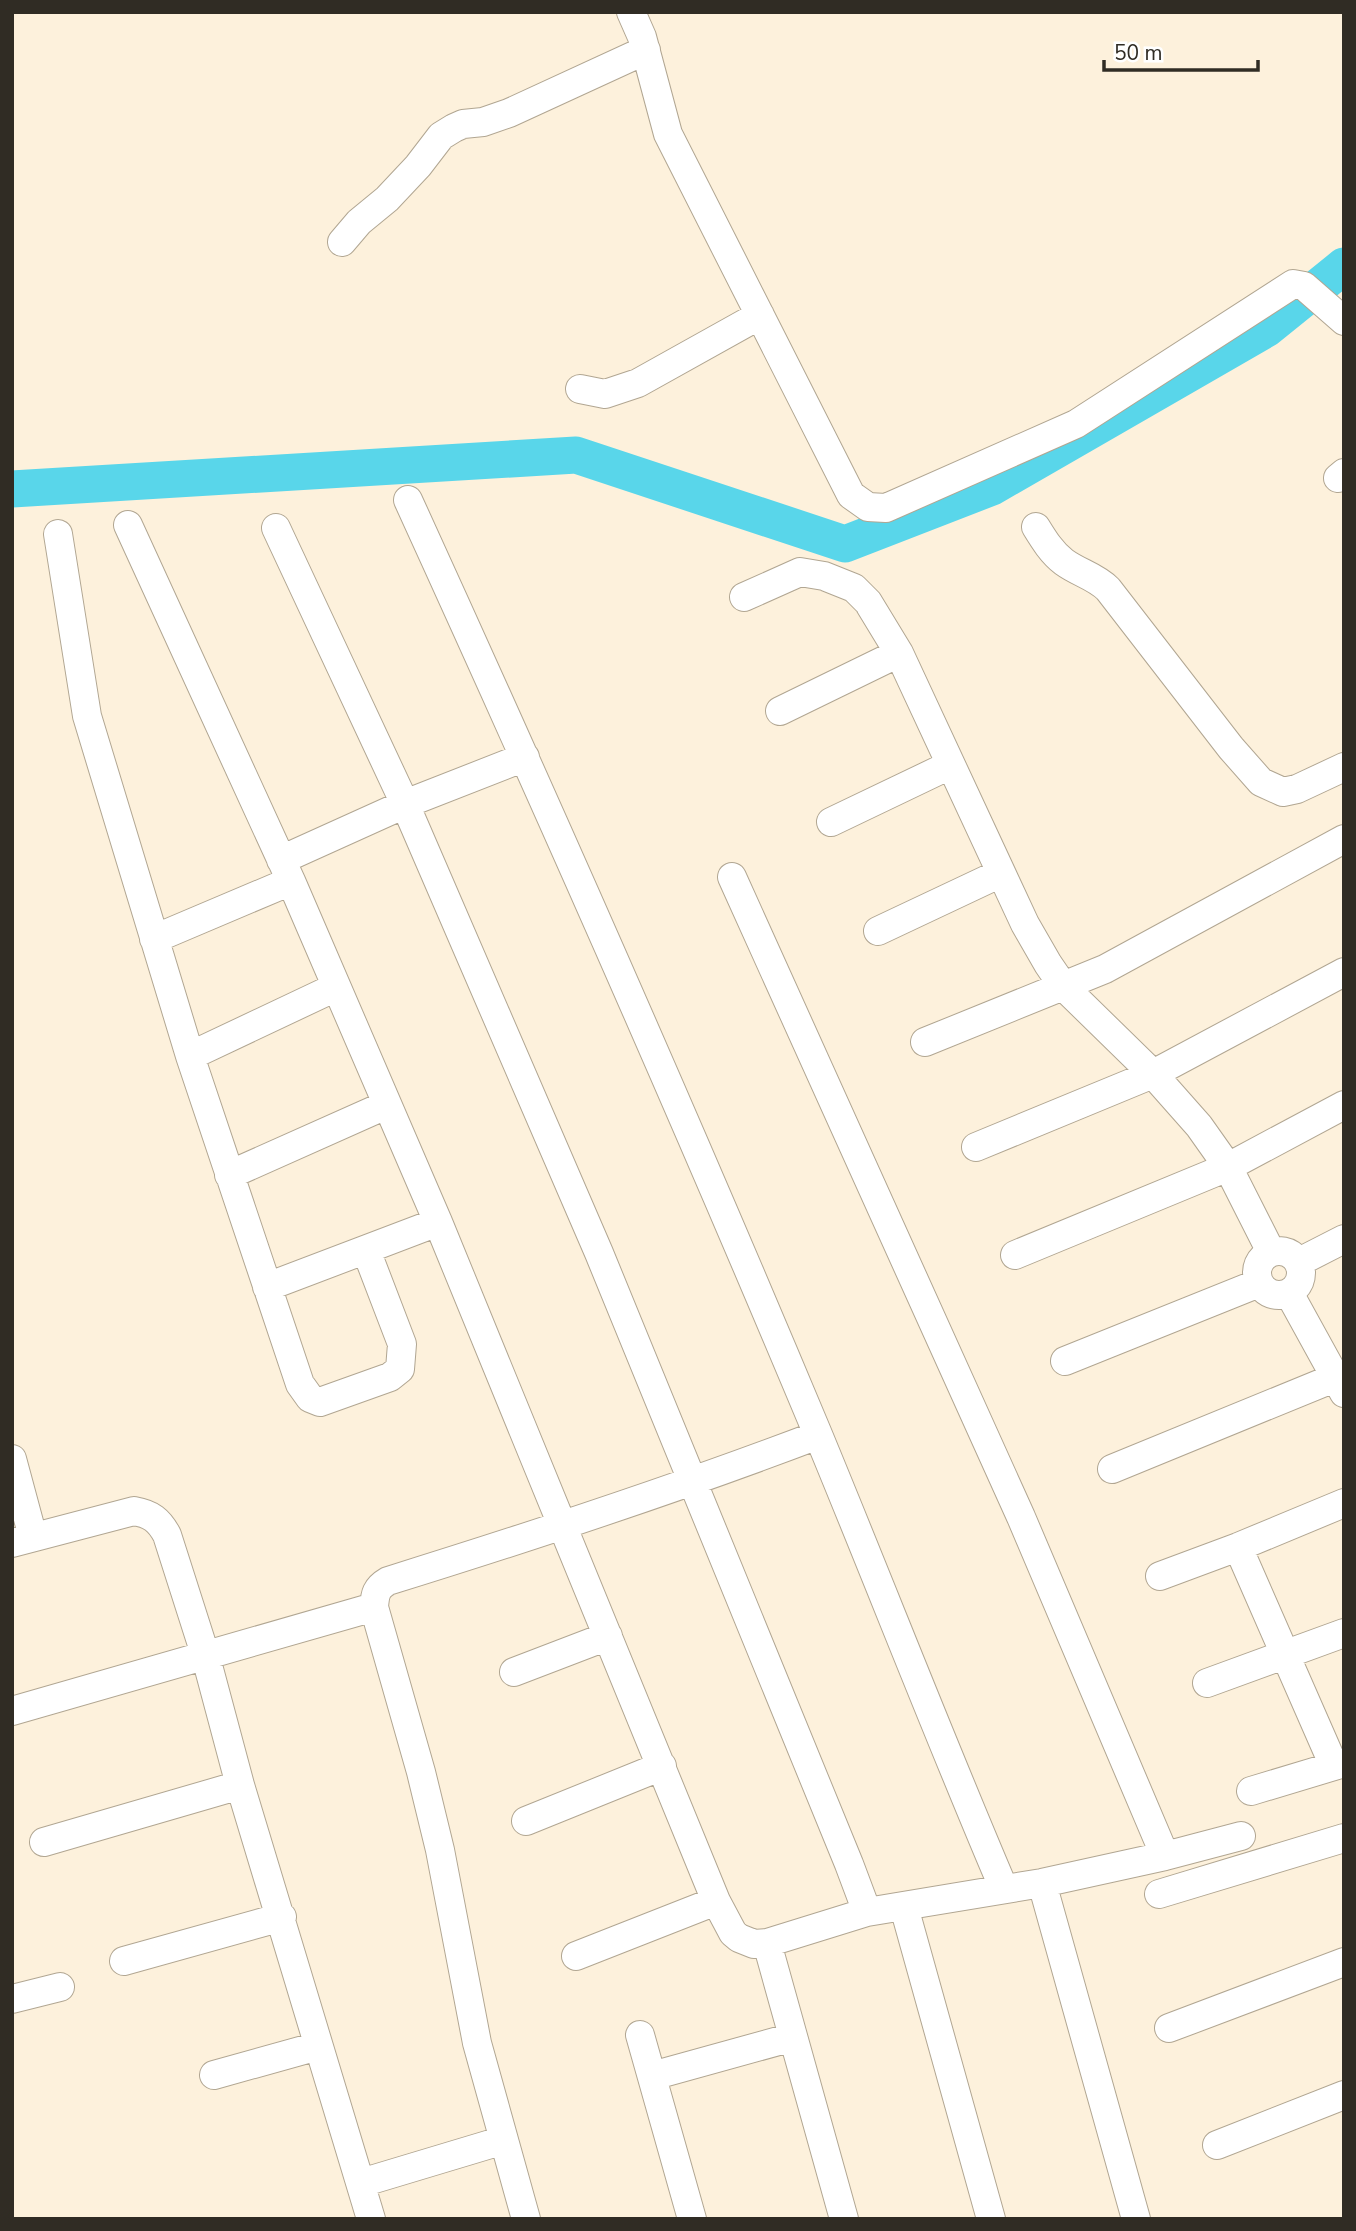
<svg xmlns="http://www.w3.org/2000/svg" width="1356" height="2231" font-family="'Nunito Sans',sans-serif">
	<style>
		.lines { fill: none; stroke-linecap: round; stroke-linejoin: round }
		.river { stroke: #59d6ea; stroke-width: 37 }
		.minor-casing { stroke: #b1a692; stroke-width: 30 }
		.minor { stroke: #fff; stroke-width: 28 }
	</style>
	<rect width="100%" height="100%" fill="#fdf1dc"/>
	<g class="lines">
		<path class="river" d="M12,489L576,455L845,544L992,487L1266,329L1344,266"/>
		<g class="minor-casing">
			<path id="minor" d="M631,12L642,37L668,134L851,495L868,507L886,508L1076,424L1293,284L1304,286L1344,321
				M342,242L359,222L387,199L418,166L441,136L454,128L463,124L483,122L509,113L646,50
				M580,389L605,394L638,383L760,315
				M1338,478L1344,473
				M408,500C549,809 686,1119 817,1432C880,1584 939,1737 1004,1889
				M128,525L291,881L438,1222L716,1901L733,1933L739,1938L754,1944L767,1943L867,1912L1042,1883L1165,1856L1241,1836
				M1036,527C1044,540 1052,553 1064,562C1079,573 1095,576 1108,589L1231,748L1261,782L1283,792L1297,789L1344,767
				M276,528L405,804L599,1253L849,1864L867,1912
				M58,534L87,716L190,1056L300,1384L310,1398L320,1402L390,1377L400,1369L402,1344L366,1250
				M744,597L800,572L824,576L854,588L868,602L899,653L1025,924L1048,964L1063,986L1153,1074L1199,1126L1228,1167L1271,1252
				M780,711L899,653
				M831,822L950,765
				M281,860L405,804L525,757
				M732,877L1021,1517L1165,1856
				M878,931L1001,873
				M154,939L291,881
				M925,1042L1105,969L1344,839
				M190,1056L336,987
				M976,1147L1153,1074L1344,972
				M229,1175L386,1105
				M1257 1273a22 22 0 1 1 44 0a22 22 0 1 1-44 0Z
				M1015,1255L1228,1167L1344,1105
				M1299,1262L1344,1239
				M267,1287L438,1222
				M1289,1293L1344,1393
				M1065,1361L1259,1283
				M12,1459L33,1537
				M1112,1469L1344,1374
				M12,1543L134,1511C151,1514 159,1520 167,1535L205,1654L240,1785L371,2219
				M1238,1547L1334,1766
				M1160,1576L1238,1547L1344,1503
				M514,1672L608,1636
				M1207,1683L1344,1633
				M12,1711L374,1607
				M1251,1791L1344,1763
				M526,1821L662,1766
				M44,1842L240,1785
				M1042,1883L1136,2219
				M1159,1894L1344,1838
				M904,1907L991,2219
				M767,1943L844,2219
				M576,1956L716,1901
				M124,1961L282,1917
				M12,1999L60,1987
				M1169,2028L1344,1962
				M640,2035L692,2219
				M214,2075L318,2046
				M652,2076L793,2037
				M1217,2145L1344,2095
				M361,2183L504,2140
				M526,2219L477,2043L440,1850L421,1772L374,1607C375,1594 376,1588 388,1581C533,1536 676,1489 818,1435"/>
		</g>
		<use href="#minor" class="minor"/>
	</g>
	<rect width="1356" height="2231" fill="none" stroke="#302c24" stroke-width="28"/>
	<path d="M1104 60v10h154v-10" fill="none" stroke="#302c24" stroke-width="3.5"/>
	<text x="1114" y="60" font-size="21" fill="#302c24" stroke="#ffffff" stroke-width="5" paint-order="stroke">50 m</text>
</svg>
